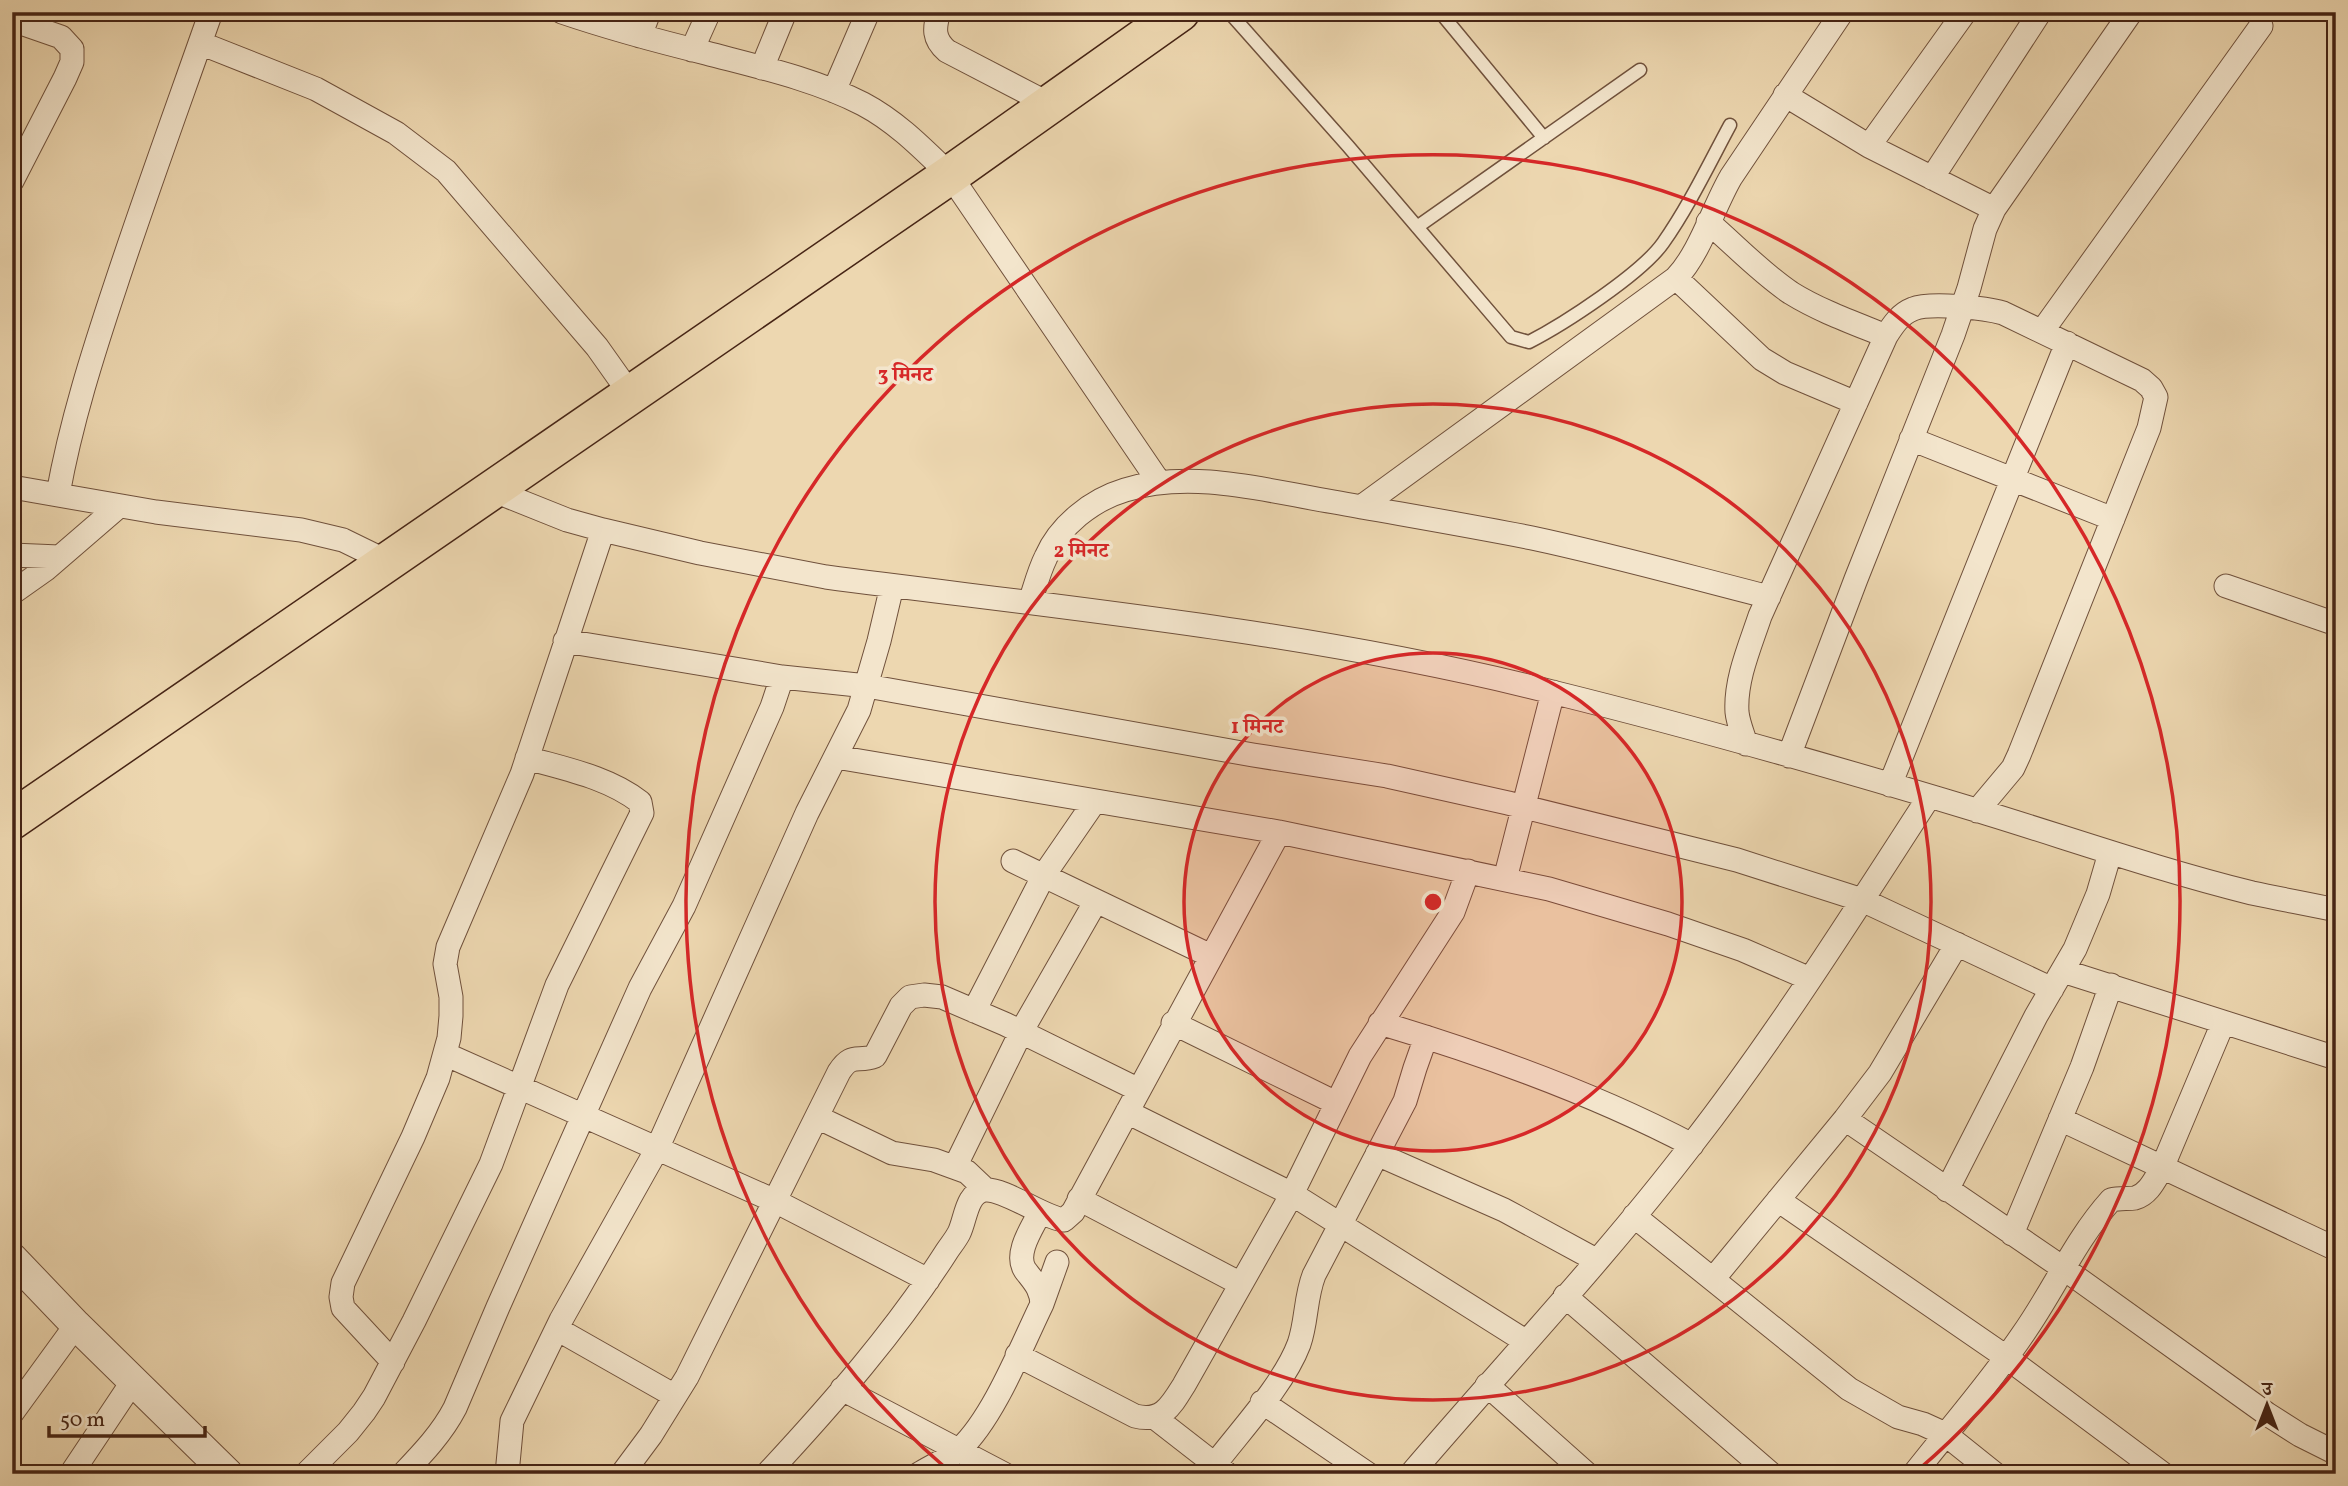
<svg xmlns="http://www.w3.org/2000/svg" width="2348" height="1486" font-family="Vollkorn,'Noto Serif Devanagari',serif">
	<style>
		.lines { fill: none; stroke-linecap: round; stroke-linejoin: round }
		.service-casing { stroke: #70513c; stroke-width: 15 }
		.minor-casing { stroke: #70513c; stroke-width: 25 }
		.tertiary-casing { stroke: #70513c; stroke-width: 32 }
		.trunk-casing { stroke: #462415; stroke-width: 41 }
		.service { stroke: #f3e5cc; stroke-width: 12 }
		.minor { stroke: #f3e5cc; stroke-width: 23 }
		.tertiary { stroke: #f3e5cc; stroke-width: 30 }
		.trunk { stroke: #edd7b0; stroke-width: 38 }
		.ring { fill: none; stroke: #d62828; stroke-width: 3.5 }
		.centre { fill: #d62828; stroke: #f3e5cc; stroke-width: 3.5 }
		.ring-label { font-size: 21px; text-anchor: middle; font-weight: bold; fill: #d62828; stroke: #f3e5cc; stroke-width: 7; stroke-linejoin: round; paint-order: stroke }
	</style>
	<rect width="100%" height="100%" fill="#edd7b0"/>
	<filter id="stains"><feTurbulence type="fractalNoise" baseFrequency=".00286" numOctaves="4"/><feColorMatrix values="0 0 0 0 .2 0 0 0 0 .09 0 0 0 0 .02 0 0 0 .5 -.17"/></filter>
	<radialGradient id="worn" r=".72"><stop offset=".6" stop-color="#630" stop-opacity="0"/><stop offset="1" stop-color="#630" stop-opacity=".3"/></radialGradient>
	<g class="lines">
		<g class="service-casing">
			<path id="service" d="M1229,12L1348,146L1511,337L1529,342C1564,324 1641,274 1663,243C1689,206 1709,164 1730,125
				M1440,12L1544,138
				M1417,227L1640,70"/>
		</g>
		<g class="minor-casing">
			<path id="minor" d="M562,12C609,28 657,41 706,53C759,67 814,79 863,104C897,122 923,149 950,175L1159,482
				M939,12C934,28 933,39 947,51L1049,104
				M12,20L61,37L72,49V62L65,78L12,181
				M640,36L649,12
				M200,43L316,89L396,133L446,171L597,347L631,395
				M692,50L709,12
				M762,68L785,12
				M834,91L868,12
				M1785,95L1869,146L1994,209
				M1869,146L1965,12
				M1932,178L2040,12
				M1708,222C1735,245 1761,273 1791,293C1820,311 1854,323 1886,336
				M1676,278L1762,359L1785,373L1856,403
				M2043,330L2261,26
				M1911,439L2113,519
				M12,487L156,512L301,530L343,540L386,561
				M492,490L567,520L603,530L700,553L826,577C1070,609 1316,632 1556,693C1697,728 1837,768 1976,810C2068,838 2159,870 2252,893C2280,899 2308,904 2336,910
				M58,494C71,422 93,353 116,284C146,193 179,103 211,12
				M1361,507L1676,278C1700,253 1713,208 1731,177L1842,12
				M12,555L59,557
				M2226,586L2336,624
				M12,593L46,569L119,506
				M1030,602C1035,587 1039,571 1046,557C1060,525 1092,500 1125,490C1192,469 1267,491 1334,502C1400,514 1466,525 1532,538C1612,555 1690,577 1769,597
				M565,641L782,677L867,686L1253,755L1387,776L1508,803L1737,860L1862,900L2052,989
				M1746,744C1743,734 1738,723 1737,712C1735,680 1750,646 1760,616L1886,336C1893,325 1900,314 1913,309C1930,302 1986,308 2003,313L2142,380L2151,388L2156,397L2149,428L2019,755L2013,768L1977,811
				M1789,756L1856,579L1953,335L1969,288L1985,229L1994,209L2010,186L2131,12
				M836,757L1279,832L1549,889L1668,924L1743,950L1810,979
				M1890,785L2067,343
				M1013,861L1211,956
				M1505,879L1553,692
				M2063,971L2336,1058
				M974,1011L1044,875L1095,801
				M1173,1023L1336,1103
				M1380,1023C1487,1055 1593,1093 1692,1145
				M445,1054L775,1201L928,1280
				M1127,1112L1292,1194L1525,1341
				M817,1117L892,1153L934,1160L967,1172L986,1190
				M1845,1119L2063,1268L2267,1414L2300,1435L2336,1453
				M2060,1119L2336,1249
				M1377,1154L1504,1210L1596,1260
				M955,1167L1021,1032L1096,901
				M1947,1190L2036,1016L2075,949L2098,894L2110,853
				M1079,1199L1241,1284
				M1778,1200L2006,1357L2163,1474
				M1634,1216L1849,1389L1898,1417L1923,1424L1945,1434L1995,1474
				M2012,1234L2082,1067L2111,985
				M1714,1278L1845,1119L1880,1073L1957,944
				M1565,1296L1771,1474
				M1042,1304L1057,1262
				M557,1329L675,1396
				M1017,1355L1135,1416C1162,1423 1171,1406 1184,1385L1292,1194L1360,1056L1453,912L1468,871
				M393,1362L343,1308L341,1297L343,1283L413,1137L438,1078L449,1038L451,1016V997L445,964L448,947L522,774L603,530
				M1487,1385L1587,1474
				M842,1389L1004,1474
				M1262,1402L1368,1474
				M12,1413L76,1325
				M1154,1417L1226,1473
				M1215,1464C1241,1430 1284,1384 1299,1344C1307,1321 1305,1298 1314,1275L1405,1101L1415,1068L1426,1037
				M71,1474L133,1381
				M306,1474L348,1432L364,1412L374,1397L414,1321L491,1164L557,985L642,813L640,802C608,777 565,769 527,758
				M403,1474C423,1453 442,1433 455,1408L498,1307L640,988L684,906L772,707L782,677
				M507,1474L512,1421L561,1320L657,1149L807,813L859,710L879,641L892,586
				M622,1474L651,1435L687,1377L839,1072C852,1052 857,1063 875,1056L901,1006L910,997L924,995L942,997L1005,1024L1139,1090
				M767,1474C832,1404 896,1331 947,1251C951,1245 956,1239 959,1233C966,1219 966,1193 985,1190C1004,1188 1042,1217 1064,1220L1073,1212L1279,832
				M919,1474C932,1466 948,1459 960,1449C994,1417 1021,1347 1042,1304C1041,1288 1034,1282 1025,1270C1014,1253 1033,1227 1040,1212
				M1411,1474C1505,1364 1605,1258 1693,1143C1779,1032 1853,914 1929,797
				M1914,1474C1950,1428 1990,1383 2023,1334C2054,1290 2075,1240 2111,1200C2119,1198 2128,1199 2135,1198C2149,1194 2155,1179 2162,1168L2223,1023"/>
		</g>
		<g class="tertiary-casing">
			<path id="tertiary" d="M12,1258L76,1325L228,1474"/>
		</g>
		<g class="trunk-casing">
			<path id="trunk" d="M12,820L950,175L1180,12"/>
		</g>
		<use href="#service" class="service"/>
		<use href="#minor" class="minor"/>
		<use href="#tertiary" class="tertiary"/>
		<use href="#trunk" class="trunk"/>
	</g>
	<circle cx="1433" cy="902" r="249" fill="#d62828" fill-opacity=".12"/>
	<g class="ring">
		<circle cx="1433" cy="902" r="249"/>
		<circle cx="1433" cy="902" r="498"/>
		<path d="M948 1470A747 747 0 1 1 1918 1470"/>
	</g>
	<circle cx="1433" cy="902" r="10" class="centre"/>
	<g class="ring-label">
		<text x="905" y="381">3 मिनट</text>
		<text x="1081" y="557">2 मिनट</text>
		<text x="1257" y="733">1 मिनट</text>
	</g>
	<rect width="2348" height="1486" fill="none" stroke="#edd7b0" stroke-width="42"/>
	<rect x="14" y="14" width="2320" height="1458" fill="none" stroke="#462415" stroke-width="3.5"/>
	<rect x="21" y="21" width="2306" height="1444" fill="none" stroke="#462415" stroke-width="2"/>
	<g transform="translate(2267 1405)" stroke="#f3e5cc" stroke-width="5" paint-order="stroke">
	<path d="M0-5L12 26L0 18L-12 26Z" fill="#462415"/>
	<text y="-10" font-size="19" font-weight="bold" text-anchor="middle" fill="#462415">उ</text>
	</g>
	<path d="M49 1426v10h156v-10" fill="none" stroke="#462415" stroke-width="3.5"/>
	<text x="60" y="1426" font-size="21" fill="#462415" stroke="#f3e5cc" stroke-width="5" paint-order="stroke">50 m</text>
	<rect width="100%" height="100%" filter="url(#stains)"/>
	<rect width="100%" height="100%" fill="url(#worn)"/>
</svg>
